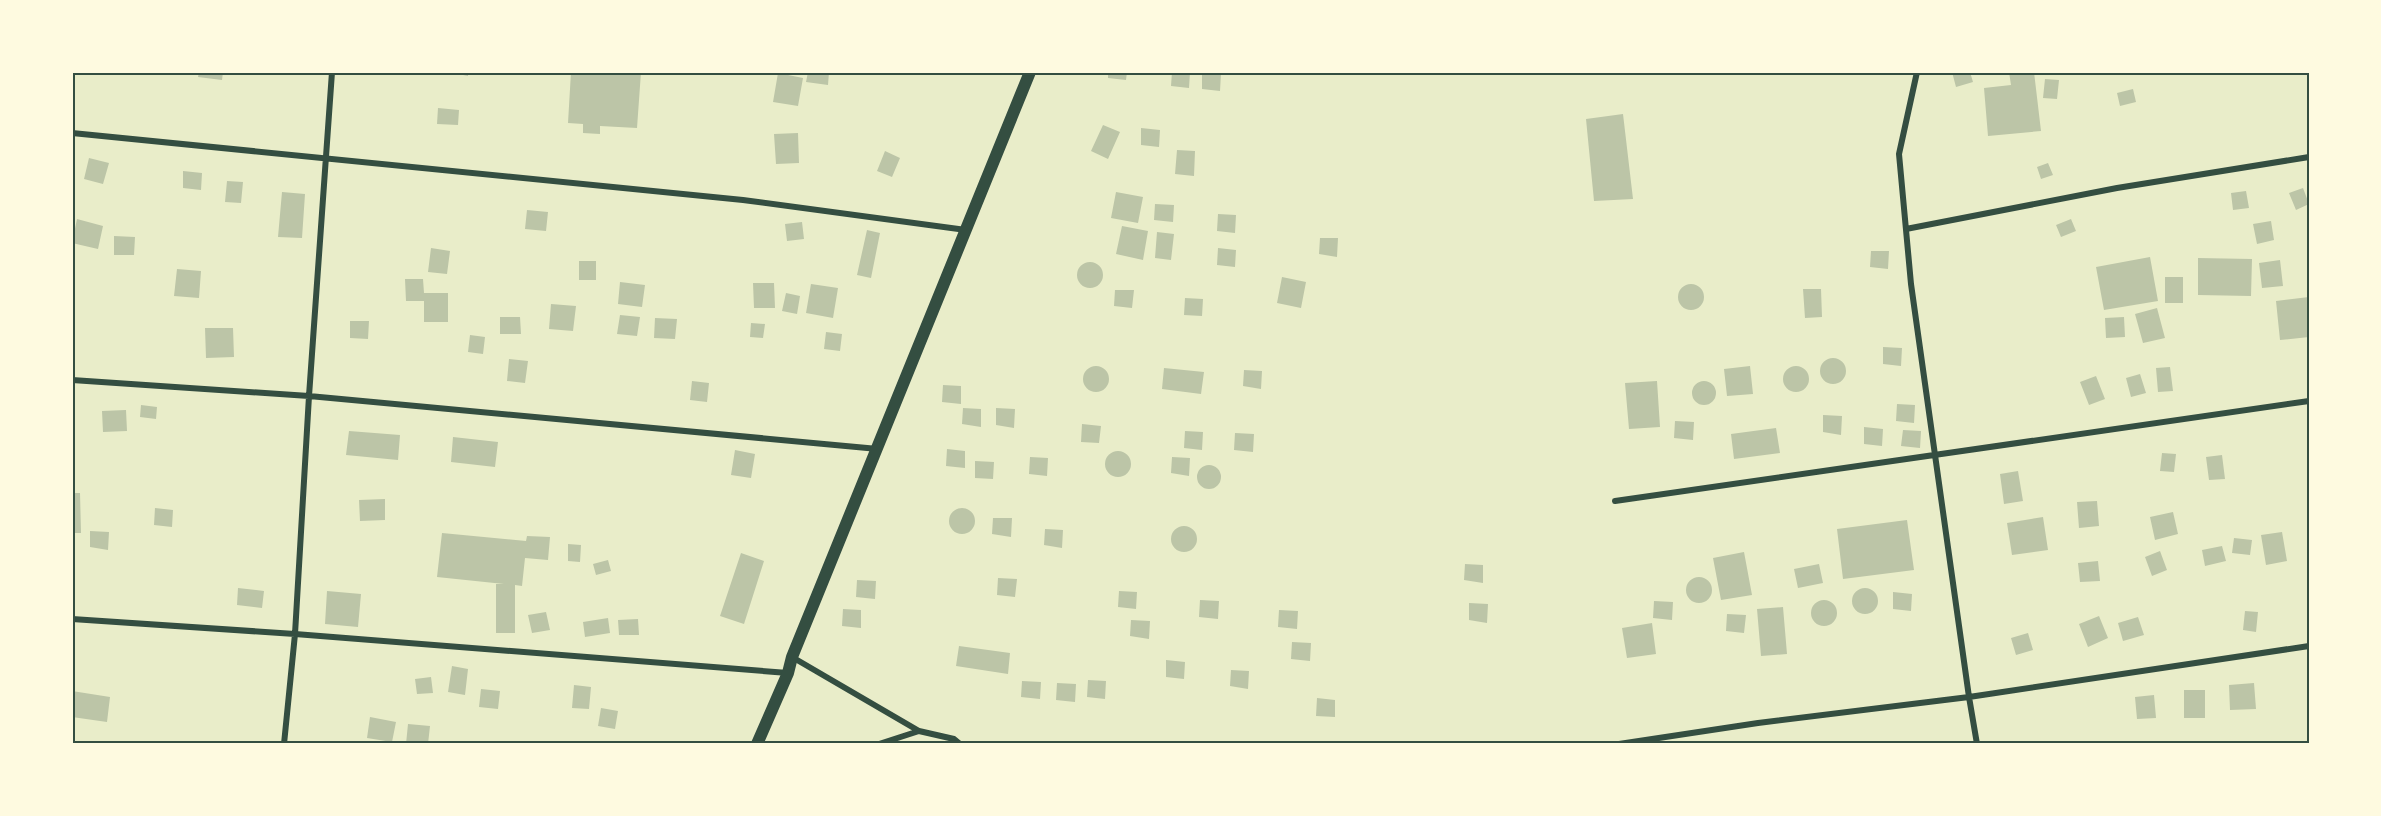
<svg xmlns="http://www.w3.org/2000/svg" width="2381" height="816" font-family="'Source Sans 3',sans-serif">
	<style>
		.building { fill: #bcc5a7 }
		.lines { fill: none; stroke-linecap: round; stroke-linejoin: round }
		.minor { stroke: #344e41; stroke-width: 6 }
		.secondary { stroke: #344e41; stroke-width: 12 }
		.neatline { fill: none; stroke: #344e41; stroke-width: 2 }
	</style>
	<rect width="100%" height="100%" fill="#e9edc9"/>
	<path class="building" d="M199,72H223L222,80L198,77Z
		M448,72H468V76Z
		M571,72H641L637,128L600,126V134L583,133V124L568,123Z
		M808,72H829L828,85L806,82Z
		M1108,72H1127L1126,80L1108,78Z
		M1172,72H1190L1189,88L1171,86Z
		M1952,72H1970L1973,82L1956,87Z
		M2009,72H2034L2041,131L1988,136L1984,88L2011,85Z
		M778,73L803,78L798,106L773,102Z
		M1202,73H1221L1220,91L1202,89Z
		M2045,79L2059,80L2057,99L2043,98Z
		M2133,89L2136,102L2120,106L2117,93Z
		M438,108L459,110L458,125L437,124Z
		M1623,114L1633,199L1594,201L1586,119Z
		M1103,125L1120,132L1108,159L1091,151Z
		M1141,128L1160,130L1159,147L1141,145Z
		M798,133L799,163L776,164L774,134Z
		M1177,150L1195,151L1194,176L1175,174Z
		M885,151L900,158L892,177L877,171Z
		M89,158L109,163L103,184L84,179Z
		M2048,163L2053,175L2041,179L2037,167Z
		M183,171L202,173L201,190L183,188Z
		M227,181L243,182L241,203L225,202Z
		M2303,188L2309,204L2296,210L2289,193Z
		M2246,191L2249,208L2233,210L2231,193Z
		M282,192L305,194L302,238L278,237Z
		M1116,192L1143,197L1138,223L1111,218Z
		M1155,204L1174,205L1173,222L1154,220Z
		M527,210L548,212L546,231L525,229Z
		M1218,214L1236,215L1235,233L1217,231Z
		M77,219L103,226L98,249L72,243Z
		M2071,219L2076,231L2061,237L2056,225Z
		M2271,221L2274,240L2257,244L2253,224Z
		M802,222L804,239L787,241L785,224Z
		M1122,226L1148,231L1143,260L1116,254Z
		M867,230L880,233L871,278L857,275Z
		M1157,232L1174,234L1171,260L1155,258Z
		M114,236L135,237L134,255H114Z
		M1320,238H1338L1337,257L1319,254Z
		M431,248L450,251L447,274L428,272Z
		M1218,248L1236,250L1235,267L1217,265Z
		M1871,251H1889L1888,269L1870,267Z
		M2150,257L2158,301L2104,310L2096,267Z
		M2198,258L2252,259L2251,296L2198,295Z
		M2280,260L2283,286L2262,288L2259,263Z
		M579,261H596V280H579Z
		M1077 275a13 13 0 1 1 26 0a13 13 0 1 1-26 0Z
		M177,269L201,271L199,298L174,296Z
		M1282,277L1306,282L1301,308L1277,303Z
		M2165,277H2183V303H2165Z
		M405,279H423L424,293H448V322H424V301H406Z
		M620,282L645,285L642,307L618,304Z
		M753,283H774L775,308H754Z
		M811,284L838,288L833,318L806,313Z
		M1678 297a13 13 0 1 1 26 0a13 13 0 1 1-26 0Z
		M1803,289H1821L1822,317L1805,318Z
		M1115,290H1134L1132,308L1114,306Z
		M786,293L800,296L797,314L782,311Z
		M2309,297V337L2280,340L2276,301Z
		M1185,298L1203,299L1202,316L1184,315Z
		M551,304L576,306L573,331L549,329Z
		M2157,308L2165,338L2143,343L2135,314Z
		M620,315L640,317L637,336L617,334Z
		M500,317H520L521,334H500Z
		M2124,317L2125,337L2106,338L2105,318Z
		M655,318L677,319L675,339L654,338Z
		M350,321H369L368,339L350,338Z
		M751,323L765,324L763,338L750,337Z
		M205,328H233L234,357L206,358Z
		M826,332L842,334L840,351L824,349Z
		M470,335L485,337L483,354L468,352Z
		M1883,347L1902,348L1901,366L1883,364Z
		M1820 371a13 13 0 1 1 26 0a13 13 0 1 1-26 0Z
		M509,359L528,361L525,383L507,381Z
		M1750,366L1753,394L1727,396L1724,369Z
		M1783 379a13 13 0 1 1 26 0a13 13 0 1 1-26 0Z
		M1083 379a13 13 0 1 1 26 0a13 13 0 1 1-26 0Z
		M2170,367L2173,391L2158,392L2156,368Z
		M1164,368L1204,372L1201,394L1162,389Z
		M1244,370L1262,371L1261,389L1243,386Z
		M2140,374L2146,393L2131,397L2126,378Z
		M2096,376L2105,399L2089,405L2080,382Z
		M1692 393a12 12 0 1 1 24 0a12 12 0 1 1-24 0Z
		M692,381L709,383L707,402L690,400Z
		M1657,381L1660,427L1629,429L1625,383Z
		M943,385L961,386V404L942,402Z
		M1897,404L1915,405L1914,423L1896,421Z
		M141,405L157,407L156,419L140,417Z
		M963,408L981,409V427L962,424Z
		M996,408L1015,409L1014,428L996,425Z
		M126,410L127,431L103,432L102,411Z
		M1823,415L1842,416L1841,435L1823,432Z
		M1675,421L1694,422L1693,440L1674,438Z
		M1082,424L1101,426L1099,443L1081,442Z
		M1864,427L1883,429L1882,446L1864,444Z
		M1776,428L1780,453L1734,459L1731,434Z
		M1903,430L1921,431L1920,448L1901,446Z
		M349,431L400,435L398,460L346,455Z
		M1185,431L1203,432L1202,450L1184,448Z
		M1235,433L1254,434L1253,452L1234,450Z
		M453,437L498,442L495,467L451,462Z
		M947,449L965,451V468L946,466Z
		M735,450L755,454L751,478L731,475Z
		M1105 464a13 13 0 1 1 26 0a13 13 0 1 1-26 0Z
		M2162,453L2176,454L2174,472L2160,471Z
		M2222,455L2225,479L2209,480L2206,457Z
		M1030,457L1048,458L1047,476L1029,474Z
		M1172,457L1190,458L1189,476L1171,473Z
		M975,461L994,462L993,479L975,478Z
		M1197 477a12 12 0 1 1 24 0a12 12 0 1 1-24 0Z
		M2018,471L2023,501L2004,504L2000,474Z
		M72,493H80L81,533H72Z
		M385,499V520L360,521L359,500Z
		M2097,501L2099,526L2079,528L2077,502Z
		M155,508L173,510L172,527L154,525Z
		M949 521a13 13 0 1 1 26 0a13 13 0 1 1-26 0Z
		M2173,512L2178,534L2155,540L2150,517Z
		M2043,517L2048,550L2012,555L2007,523Z
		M993,518H1012L1011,537L992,534Z
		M1907,520L1914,570L1843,579L1837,529Z
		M1171 539a13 13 0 1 1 26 0a13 13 0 1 1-26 0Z
		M1045,529L1063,530L1062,548L1044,545Z
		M90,531L109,532L108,550L90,547Z
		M2282,532L2287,561L2266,565L2261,535Z
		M442,533L526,541L527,536L550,537L548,560L525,558L522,586L515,585V633H496V584H504L437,577Z
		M2234,538L2252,540L2250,555L2232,553Z
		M568,544L581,545L580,562L568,561Z
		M2222,546L2226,561L2205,566L2202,550Z
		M2160,551L2167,570L2152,576L2145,557Z
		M1744,552L1752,595L1721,600L1713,558Z
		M741,553L764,561L744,624L720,616Z
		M608,560L611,571L596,575L593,564Z
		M2098,561L2100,581L2080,582L2078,563Z
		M1465,564L1483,565V583L1464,580Z
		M1819,564L1823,583L1798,588L1794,569Z
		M1686 590a13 13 0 1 1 26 0a13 13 0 1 1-26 0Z
		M998,578L1017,579L1015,597L997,595Z
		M857,580L876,581L875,599L856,597Z
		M238,588L264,591L262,608L237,605Z
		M1852 601a13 13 0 1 1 26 0a13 13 0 1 1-26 0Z
		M327,591L361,594L358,627L325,624Z
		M1119,591L1137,592L1136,609L1118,607Z
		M1893,592L1912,594L1911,611L1893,609Z
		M1200,600L1219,601L1218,619L1199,617Z
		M1811 613a13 13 0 1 1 26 0a13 13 0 1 1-26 0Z
		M1654,601L1673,602L1672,620L1653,618Z
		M1469,603L1488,604L1487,623L1469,620Z
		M1783,607L1787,654L1761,656L1757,609Z
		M843,609L861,610V628L842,626Z
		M1279,610L1298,611L1297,629L1278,627Z
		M2245,611L2258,612L2256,632L2243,630Z
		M546,612L550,630L532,633L528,615Z
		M1727,614L1746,615L1744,633L1726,631Z
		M2099,616L2108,638L2088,647L2079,624Z
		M2138,617L2144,635L2123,641L2118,623Z
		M608,618L610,633L585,637L583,622Z
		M638,619L639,635H619L618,620Z
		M1131,620L1150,621L1149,639L1130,636Z
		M1652,623L1656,654L1627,658L1622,628Z
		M2028,633L2033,650L2016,655L2011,638Z
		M1292,642L1311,643L1310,661L1291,659Z
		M959,646L1010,653L1008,674L956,666Z
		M1166,660L1185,662L1184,679L1166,677Z
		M452,666L468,669L465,695L448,692Z
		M1231,670L1249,671L1248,689L1230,686Z
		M431,677L433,693L417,694L415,679Z
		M1088,680L1106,681L1105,699L1087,697Z
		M1022,681L1041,682L1040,699L1021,697Z
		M1057,683L1076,684L1075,702L1056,700Z
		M2254,683L2256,709L2230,710L2229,685Z
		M574,685L591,687L589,709L572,708Z
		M481,689L500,691L498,709L479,707Z
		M2184,690H2205V718H2184Z
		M72,691L110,697L107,722L72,717Z
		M2154,695L2156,718L2137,719L2135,697Z
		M1317,698L1335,700V717L1316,716Z
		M601,708L618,711L615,729L598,726Z
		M370,717L396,722L392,742L367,738Z
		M408,724L430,726L428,744H406Z"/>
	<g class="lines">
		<path class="minor" d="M1917,72L1899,154L1911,284L1969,697L1977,744
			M72,133L743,200L966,230
			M1906,229L2117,188L2309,157
			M72,380L309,396L878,449
			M1615,501L2309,401
			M72,619L295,634L788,673
			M792,657L919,731L954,739L960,744
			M284,744L295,634L309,396L332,72
			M879,744L919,731
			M1619,744L1758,723L1969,697L2309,646"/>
		<path class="secondary" d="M757,744L788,673L792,657L1030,72"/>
	</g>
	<rect width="2381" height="816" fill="none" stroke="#fefae0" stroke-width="147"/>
	<rect x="74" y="74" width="2234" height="668" class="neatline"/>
</svg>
